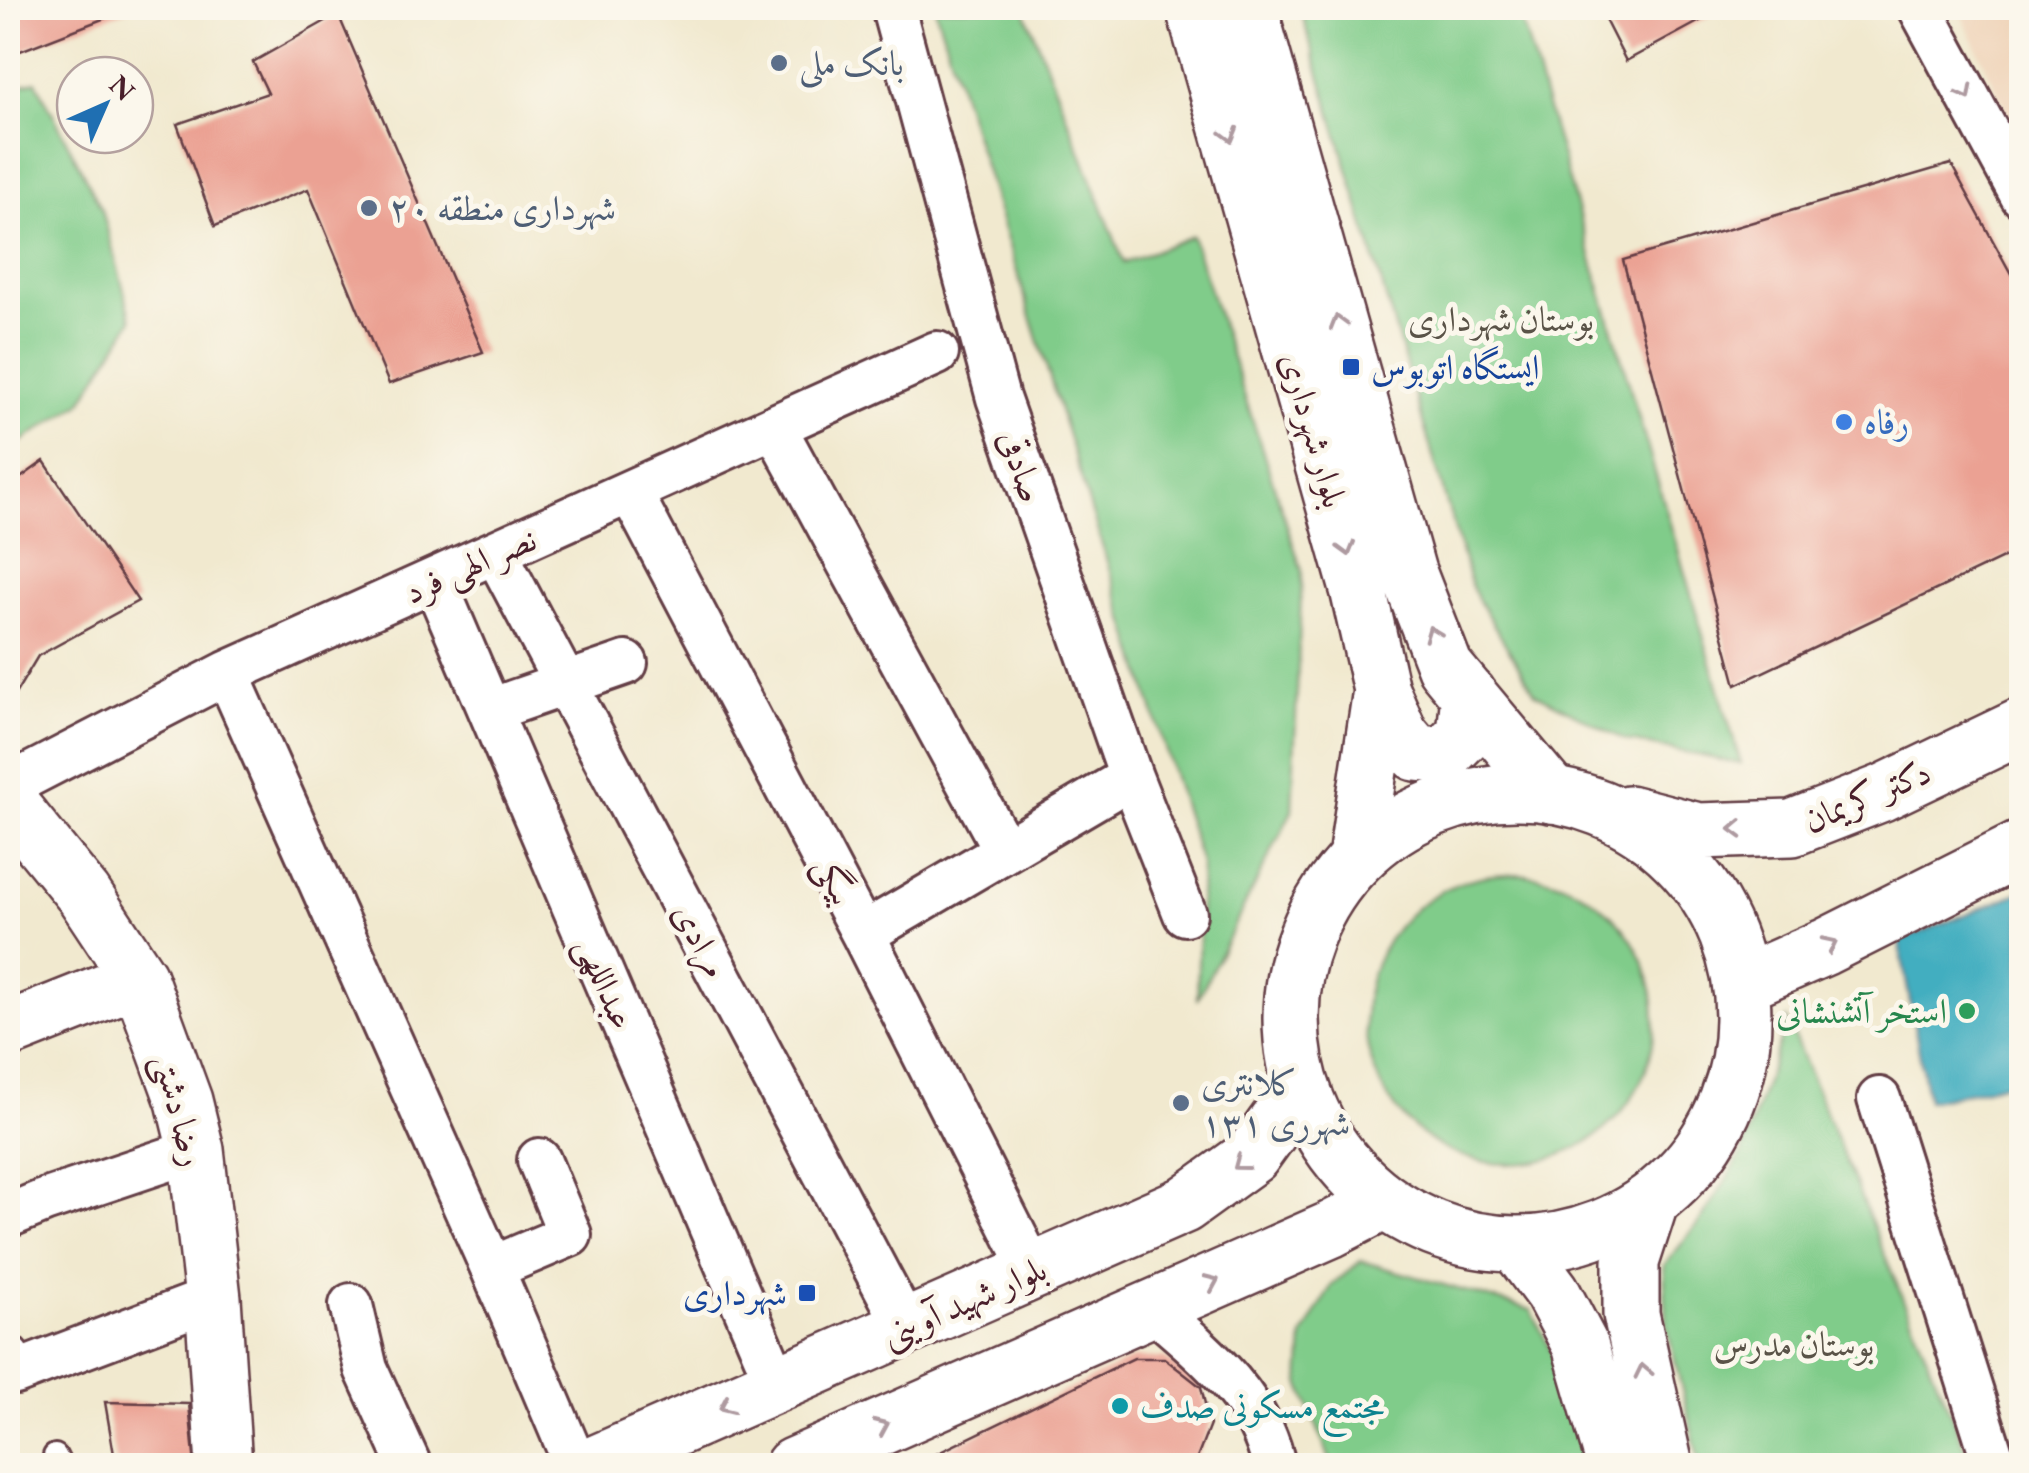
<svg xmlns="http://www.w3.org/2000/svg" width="2029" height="1473" font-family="'EB Garamond',Amiri,serif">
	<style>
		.built { fill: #f0d6bc }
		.green { fill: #80cc8a; stroke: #65765a; stroke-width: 2.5 }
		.water { fill: #42aec0; stroke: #466676; stroke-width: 2.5 }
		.building { fill: #eba193 }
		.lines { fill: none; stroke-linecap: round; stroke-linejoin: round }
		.lane-casing { stroke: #633d44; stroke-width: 28 }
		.street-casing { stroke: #633d44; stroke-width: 48 }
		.secondary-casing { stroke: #633d44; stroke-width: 60 }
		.primary-casing { stroke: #633d44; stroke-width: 60 }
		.lane { stroke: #fff; stroke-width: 22 }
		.street { stroke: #fff; stroke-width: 42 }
		.secondary { stroke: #fff; stroke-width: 55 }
		.primary { stroke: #fff; stroke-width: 55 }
		.oneway { stroke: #ae9aa0 }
		.service-dot { fill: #5c6f8a; stroke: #fbf7ec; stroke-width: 4 }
		.transit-dot { fill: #1a4fb4; stroke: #fbf7ec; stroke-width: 4 }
		.shop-dot { fill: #3f7fe0; stroke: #fbf7ec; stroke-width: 4 }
		.leisure-dot { fill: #2e9e5b; stroke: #fbf7ec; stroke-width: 4 }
		.culture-dot { fill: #0f9aa8; stroke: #fbf7ec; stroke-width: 4 }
		.labels { text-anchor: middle; stroke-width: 10; stroke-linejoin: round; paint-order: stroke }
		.service-label { font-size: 35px; fill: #4e5e75; stroke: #fbf7ec; text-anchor: start }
		.park-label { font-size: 35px; fill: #5a5348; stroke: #fbf7ec }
		.transit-label { font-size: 35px; fill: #164399; stroke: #fbf7ec; text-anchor: start }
		.shop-label { font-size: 35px; fill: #366cbe; stroke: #fbf7ec; text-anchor: start }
		.street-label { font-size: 35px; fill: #4a1f2b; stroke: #fbf7ec }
		.leisure-label { font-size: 35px; fill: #27864d; stroke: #fbf7ec; text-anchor: end }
		.culture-label { font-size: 35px; fill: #0d838f; stroke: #fbf7ec; text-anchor: start }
	</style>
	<rect width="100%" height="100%" fill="#fbf7ec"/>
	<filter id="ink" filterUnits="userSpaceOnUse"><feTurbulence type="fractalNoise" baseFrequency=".01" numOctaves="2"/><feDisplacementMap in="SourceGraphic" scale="20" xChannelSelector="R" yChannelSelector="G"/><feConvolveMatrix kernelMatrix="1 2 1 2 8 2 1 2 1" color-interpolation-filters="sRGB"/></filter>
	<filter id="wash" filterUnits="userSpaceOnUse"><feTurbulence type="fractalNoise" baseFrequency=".0048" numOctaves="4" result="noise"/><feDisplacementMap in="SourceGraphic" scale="40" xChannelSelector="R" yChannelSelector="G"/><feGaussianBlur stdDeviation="2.25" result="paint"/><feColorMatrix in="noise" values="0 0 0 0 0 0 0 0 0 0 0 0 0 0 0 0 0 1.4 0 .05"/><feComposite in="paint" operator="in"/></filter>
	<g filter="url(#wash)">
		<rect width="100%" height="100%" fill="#f1e9cf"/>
		<path class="built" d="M1958,8H2021V141Z"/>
		<path class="green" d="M935,8H1024L1124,263L1192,236L1302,571L1292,811L1197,1000L1201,864Z
			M1300,8H1518L1741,764L1625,740L1535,693L1473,591Z
			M36,81L102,210L132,320L81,403L8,450V89Z
			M1365 1019a145 145 0 1 1 290 0a145 145 0 1 1-290 0Z
			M1787,1020L1972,1465H1700L1667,1327L1664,1266L1703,1217L1741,1155Z
			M1361,1261L1531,1310L1563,1376L1589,1465H1332L1300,1383L1303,1336L1332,1285Z"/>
		<path class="water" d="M2021,892V1080L1928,1101L1899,941Z"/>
		<g id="blocks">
			<path class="building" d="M8,8H131L10,55Z
				M1599,8H1724L1626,61Z
				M338,14L483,352L389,384L308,189L215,226L177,124L268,93L253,62Z
				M1951,164L2022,294V549L1736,685L1623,260Z
				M44,461L138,601L38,656L8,706V487Z
				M1134,1358H1164L1201,1387L1210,1425L1194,1466H911Z
				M105,1402L189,1404L195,1466H116Z"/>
		</g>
	</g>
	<g filter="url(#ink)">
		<use href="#blocks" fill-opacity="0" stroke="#633d44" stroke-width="2.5"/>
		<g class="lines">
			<g class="lane-casing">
				<path id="lane" d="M55,1456L60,1466"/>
			</g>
			<g class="street-casing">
				<path id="street" d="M893,8L998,398L1131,777L1185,914
					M1920,8L2022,196
					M775,428L1004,849
					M631,493L863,934L1033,1271
					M496,553L906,1327
					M435,582L777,1383
					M227,673L492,1268L576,1466
					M490,710L626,663
					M8,786L227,673L937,353
					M863,934L1131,777
					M1879,1099L1995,1466
					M8,1216L44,1201L196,1150
					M492,1268L570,1235L539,1160
					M351,1305L366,1369L410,1466
					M1152,1308C1202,1351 1261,1398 1274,1466
					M8,1357L15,1373L213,1298"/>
			</g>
			<g class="secondary-casing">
				<path id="secondary" d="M1194,8L1358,589L1381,690L1356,858
					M1249,8L1408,572L1445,667L1552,795
					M1381,690L1400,734L1416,753L1444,755L1465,734L1469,695
					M8,802L84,895L139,978L184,1101L196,1150L213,1298L224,1466
					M8,1030L139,978
					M1650,1203L1631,1262V1314L1665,1466
					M1517,1245L1552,1292L1580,1345L1615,1466"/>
			</g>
			<g class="primary-casing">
				<path id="primary" d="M1291 1018a226 226 0 1 1 452 0a226 226 0 1 1-452 0Z
					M1628,813L1698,831L1792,828L1882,793L2022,726
					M1741,984L1825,947L2022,848
					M590,1466L1184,1205L1252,1156L1301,1088
					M793,1466L1330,1230L1384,1202"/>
			</g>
			<use href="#lane" class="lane"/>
			<use href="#street" class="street"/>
			<use href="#secondary" class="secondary"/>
			<use href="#primary" class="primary"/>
		</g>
		<defs><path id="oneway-chevron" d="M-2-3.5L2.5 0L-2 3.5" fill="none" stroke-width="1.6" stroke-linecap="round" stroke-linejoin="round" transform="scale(2.5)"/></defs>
		<g class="oneway">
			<use href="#oneway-chevron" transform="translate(1966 93) rotate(62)"/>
			<use href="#oneway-chevron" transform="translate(1230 135) rotate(74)"/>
			<use href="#oneway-chevron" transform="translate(1338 322) rotate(-106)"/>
			<use href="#oneway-chevron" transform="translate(1347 549) rotate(74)"/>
			<use href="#oneway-chevron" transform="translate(1432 633) rotate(-111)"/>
			<use href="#oneway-chevron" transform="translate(1736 829) rotate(178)"/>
			<use href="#oneway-chevron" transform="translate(1830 944) rotate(-26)"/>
			<use href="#oneway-chevron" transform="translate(1240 1164) rotate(143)"/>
			<use href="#oneway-chevron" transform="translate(1212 1282) rotate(-24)"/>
			<use href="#oneway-chevron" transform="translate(1643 1371) rotate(-102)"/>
			<use href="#oneway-chevron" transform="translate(726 1406) rotate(156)"/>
			<use href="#oneway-chevron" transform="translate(882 1426) rotate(-24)"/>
		</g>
	</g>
	<g class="service-dot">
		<circle cx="779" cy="63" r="10"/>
		<circle cx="369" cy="208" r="10"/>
		<circle cx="1181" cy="1103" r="10"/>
	</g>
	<g class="transit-dot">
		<rect x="1341" y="357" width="20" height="20" rx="5"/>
		<rect x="797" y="1283" width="20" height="20" rx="5"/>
	</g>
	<circle class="shop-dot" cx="1844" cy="422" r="10"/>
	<circle class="leisure-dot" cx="1967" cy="1011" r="10"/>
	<circle class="culture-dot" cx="1120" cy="1406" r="10"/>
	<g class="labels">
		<g class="service-label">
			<text x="799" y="75">بانک ملی</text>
			<text x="389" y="220">شهرداری منطقه ۲۰</text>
			<text x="1201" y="1095">کلانتری<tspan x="1201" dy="40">۱۳۱ شهرری</tspan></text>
		</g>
		<g class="park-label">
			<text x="1501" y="331">بوستان شهرداری</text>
			<text x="1794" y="1356">بوستان مدرس</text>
		</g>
		<g class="transit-label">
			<text x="1371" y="379">ایستگاه اتوبوس</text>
			<text x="787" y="1305" text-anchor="end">شهرداری</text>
		</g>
		<g class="shop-label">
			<text x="1864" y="434">رفاه</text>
		</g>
		<g class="street-label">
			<text transform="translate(1314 430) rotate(74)" y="12">بلوار شهرداری</text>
			<text transform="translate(1022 466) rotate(71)" y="12">صادقی</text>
			<text transform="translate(470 565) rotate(-24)" y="12">نصر الهی فرد</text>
			<text transform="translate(1867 796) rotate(-23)" y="12">دکتر کریمان</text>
			<text transform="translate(835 880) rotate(62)" y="12">بیگی</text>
			<text transform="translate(701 940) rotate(62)" y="12">مرادی</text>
			<text transform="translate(606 983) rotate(67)" y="12">عبداللهی</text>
			<text transform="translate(180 1110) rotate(75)" y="12">رضا دشتی</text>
			<text transform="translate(964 1302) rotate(-24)" y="12">بلوار شهید آوینی</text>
		</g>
		<g class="leisure-label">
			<text x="1947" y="1023">استخر آتشنشانی</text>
		</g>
		<g class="culture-label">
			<text x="1140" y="1418">مجتمع مسکونی صدف</text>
		</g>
	</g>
	<rect width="2029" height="1473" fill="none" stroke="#fbf7ec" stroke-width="40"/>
	<g transform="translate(105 105) rotate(45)"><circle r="48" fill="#fbf7ec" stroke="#b4a19f" stroke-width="2.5"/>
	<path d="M0-8L18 38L0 25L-18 38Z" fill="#1f6fb2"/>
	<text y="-15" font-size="28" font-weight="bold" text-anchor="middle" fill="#4a1f2b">N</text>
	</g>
</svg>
